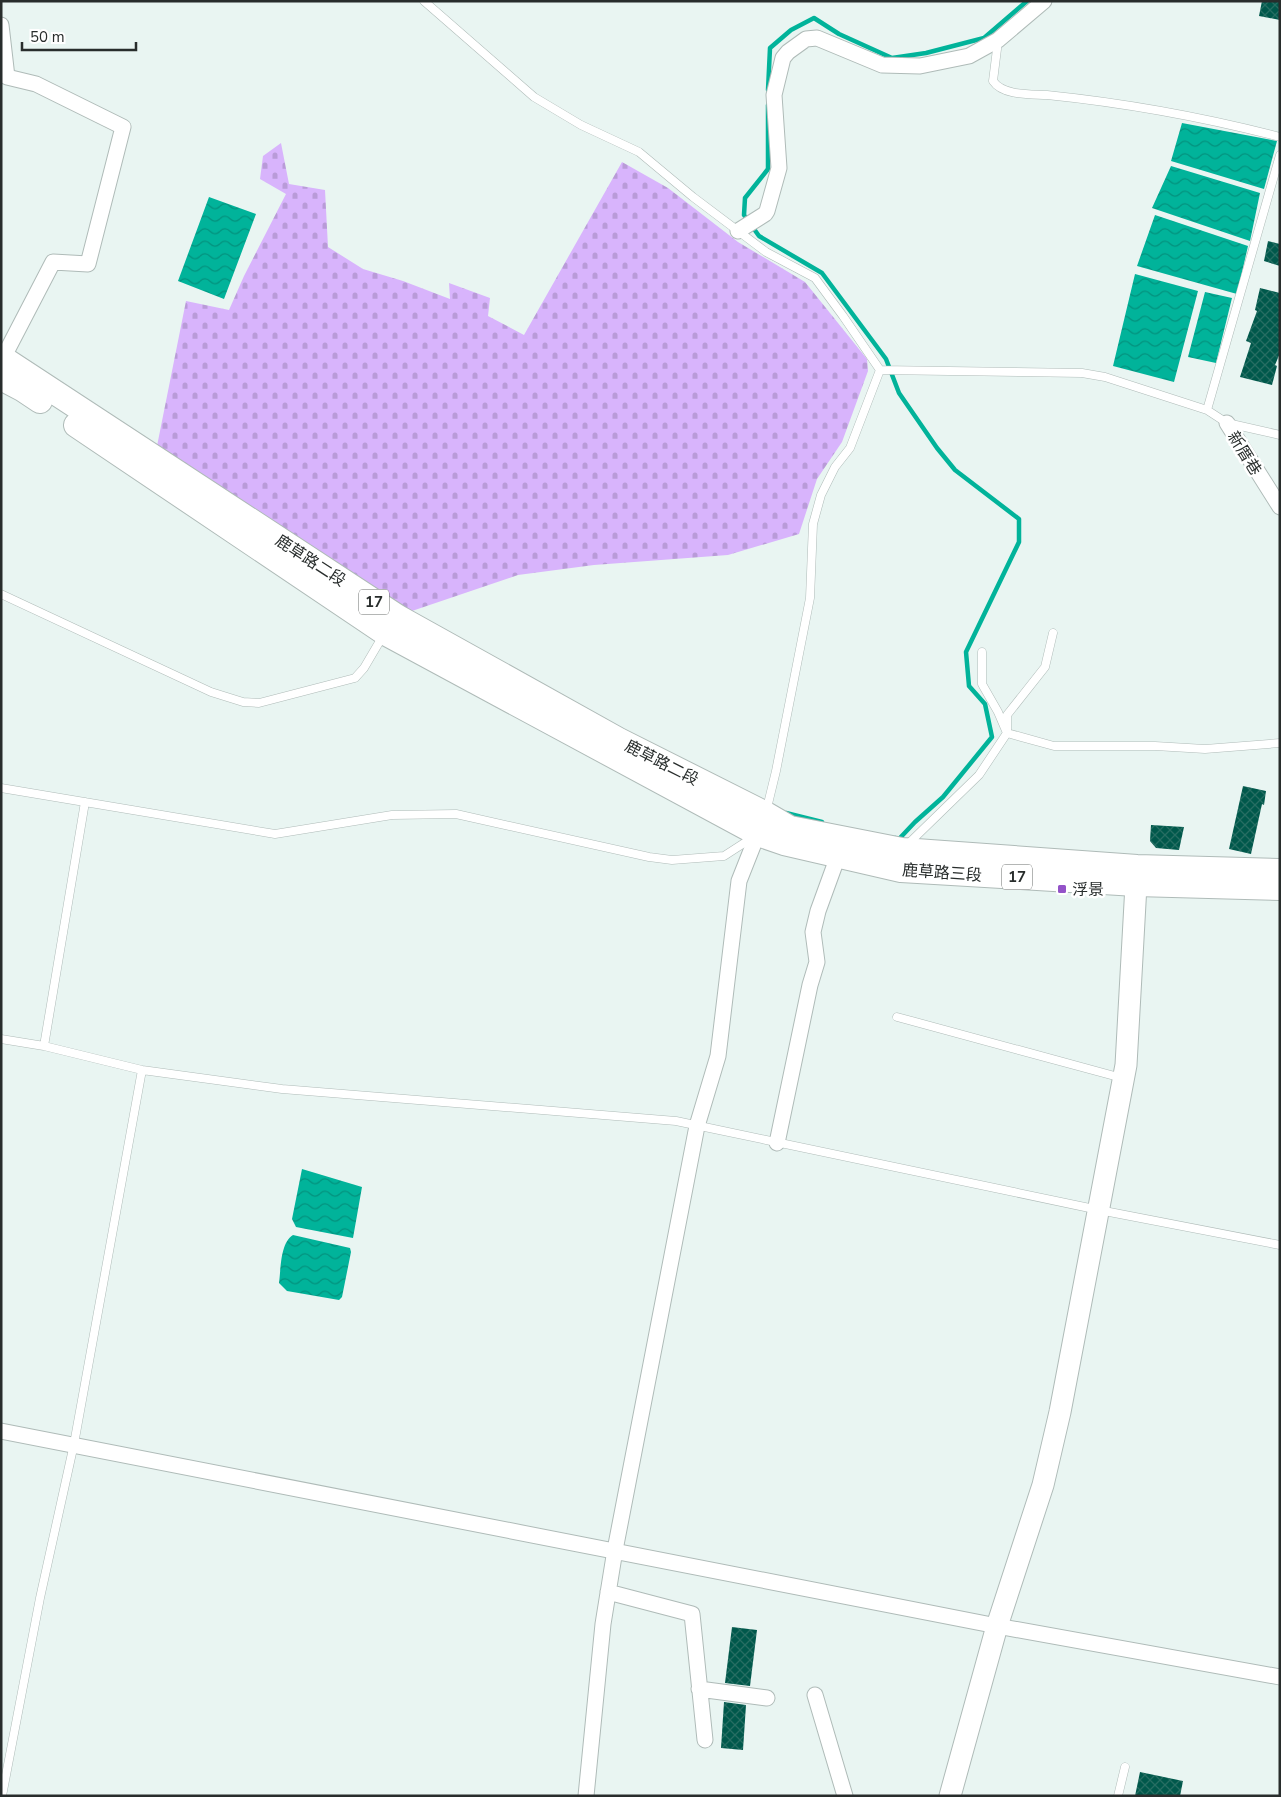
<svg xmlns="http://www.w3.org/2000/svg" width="1281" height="1797" font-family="'Nunito Sans','Noto Sans TC',sans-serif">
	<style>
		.cemetery { fill: url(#cemetery-stones) }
		.water { fill: url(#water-waves) }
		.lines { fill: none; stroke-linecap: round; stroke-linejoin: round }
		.stream { stroke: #01b39a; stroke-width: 4.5 }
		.building { fill: url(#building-cross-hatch) }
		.lane-casing { stroke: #afbbb8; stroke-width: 9 }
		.street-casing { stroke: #afbbb8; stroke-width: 17 }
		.secondary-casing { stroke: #afbbb8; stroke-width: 23 }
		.primary-casing { stroke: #afbbb8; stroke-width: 26 }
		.lane { stroke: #fff; stroke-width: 8 }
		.street { stroke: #fff; stroke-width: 15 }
		.secondary { stroke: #fff; stroke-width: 21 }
		.primary { stroke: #fff; stroke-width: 24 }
		.poi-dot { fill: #9352c8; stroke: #fff; stroke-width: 2 }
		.labels { text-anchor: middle; stroke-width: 5; stroke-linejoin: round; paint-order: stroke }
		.shield { fill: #fff; stroke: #686c6b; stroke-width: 1 }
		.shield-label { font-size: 15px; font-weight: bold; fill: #282d2c }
		.street-label { font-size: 16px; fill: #282d2c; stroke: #fff }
		.poi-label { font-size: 16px; fill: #282d2c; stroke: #fff; text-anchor: start }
	</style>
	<defs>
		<pattern id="cemetery-stones" width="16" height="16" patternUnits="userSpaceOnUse" patternTransform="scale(1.25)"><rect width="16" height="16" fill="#d8b4fc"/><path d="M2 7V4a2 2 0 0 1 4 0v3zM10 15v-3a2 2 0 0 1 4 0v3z" fill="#b99bd8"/></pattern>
		<pattern id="water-waves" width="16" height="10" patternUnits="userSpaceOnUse" patternTransform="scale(1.25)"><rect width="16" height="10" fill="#01b39a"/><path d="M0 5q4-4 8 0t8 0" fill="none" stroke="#03927e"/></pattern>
		<pattern id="building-cross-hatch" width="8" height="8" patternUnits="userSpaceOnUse" patternTransform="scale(1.25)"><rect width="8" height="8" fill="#00584b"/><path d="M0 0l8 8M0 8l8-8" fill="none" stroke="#266d62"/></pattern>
	</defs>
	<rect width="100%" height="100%" fill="#e9f5f2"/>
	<path class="cemetery" d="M281,143L289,184L325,190L328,247L363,269L403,281L450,299L449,283L490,298L488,316L524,335L622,162L668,188L738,242L805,282L867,359L868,371L842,442L817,479L799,534L728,555L594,565L518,575L409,612L157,446L186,301L229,310L244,276L286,194L260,179L263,156Z"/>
	<path class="water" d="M1182,123L1277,141L1264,189L1171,161Z
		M1171,166L1260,193L1250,241L1152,208Z
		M209,197L256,214L224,299L178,281Z
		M1155,215L1248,246L1237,294L1137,266Z
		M1135,274L1198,291L1174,382L1113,366Z
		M1205,292L1232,298L1216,363L1188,357Z
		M302,1169L362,1187L353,1238L296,1227L292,1219Z
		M293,1235L350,1248L351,1252L342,1297L339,1300L287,1291L279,1283C281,1269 280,1243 293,1235Z"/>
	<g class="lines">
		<path class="stream" d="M768,90L770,48L791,30L814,18L839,34L892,58L926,53L984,38L1027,1
			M768,105V169L745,198L744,215L759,236L822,273L886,359L899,393L937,448L955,470L1019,519V542L966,652L969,686L985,704L992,737L943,797L915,822L899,839L895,838
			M786,813L822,822"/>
	</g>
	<path class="building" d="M1262,1H1280V20L1259,16Z
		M1268,241L1280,244V266L1264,261Z
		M1260,288L1280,293V353L1275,365L1277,366L1272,385L1240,377L1251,343L1246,341L1257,311L1255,310Z
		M1243,786L1266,791L1264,805L1262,804L1251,854L1229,849Z
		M1151,825L1184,827L1179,850L1156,848L1150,841Z
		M732,1627L757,1630L750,1686L725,1683Z
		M724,1702L746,1705L743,1750L721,1748Z
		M1140,1772L1183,1781L1180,1796H1135Z"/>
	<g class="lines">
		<g class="lane-casing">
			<path id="lane" d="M424,1L534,97L581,125L639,152L693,197L766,252L815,278L843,316L880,370
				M998,41L993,81C1003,96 1031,94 1047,95C1125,103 1203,117 1280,137
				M1207,410L1280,155
				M1,594L211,692L243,702L259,703L355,678L364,668L384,634
				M1053,633L1045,667L1007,715V733L1054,746H1155L1205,749L1280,743
				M1,788L275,834L392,815L456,814L649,857L672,860L724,856L755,836
				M766,812L776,771L810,598L813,524L821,495L835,467L850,448L880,370L1082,373L1105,377L1207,410L1227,423L1280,435
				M907,845L979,775L1007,733L998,712L982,684V652
				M897,1017L1122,1078
				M1,1039L44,1046L142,1070L282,1089L676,1121L1099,1210L1280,1245
				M44,1046L85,802
				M2,1796L40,1598L74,1444L142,1070
				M1118,1796L1125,1767"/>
		</g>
		<g class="street-casing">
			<path id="street" d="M1,25L7,77L36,84L123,127L88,264L53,262L1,362
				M738,231L765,214L767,211L779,168L774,95L783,58L788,52L806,39L817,38L882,65L920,66L969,56L998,40L1044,1
				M1227,423L1280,507
				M777,1143L810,985L817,962L813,932L818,911L838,856
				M1,1431L997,1626L1280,1677
				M608,1592L692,1614L705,1740
				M699,1689L767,1698
				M815,1695L845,1796
				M586,1796L603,1624L615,1550L697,1126L718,1056L739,881L760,828"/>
		</g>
		<g class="secondary-casing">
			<path id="secondary" d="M950,1796L997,1626L1043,1485L1060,1412L1126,1065L1137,867"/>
		</g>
		<g class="primary-casing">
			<path id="primary" d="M1,357L398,617L619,740L766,814L790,828L902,850L1137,867L1280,871
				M1,378L22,389L40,401
				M76,425L385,633L758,834L784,843L901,870L1136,884L1280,888"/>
		</g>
		<use href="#lane" class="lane"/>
		<use href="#street" class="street"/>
		<use href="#secondary" class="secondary"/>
		<use href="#primary" class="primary"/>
	</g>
	<rect class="poi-dot" x="1057" y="884" width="10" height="10" rx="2.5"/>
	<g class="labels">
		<g class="shield">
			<rect x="359" y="589.5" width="30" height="25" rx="4"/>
			<rect x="1002" y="864.5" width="30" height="25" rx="4"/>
		</g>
		<g class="shield-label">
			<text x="374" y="607">17</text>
			<text x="1017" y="882">17</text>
		</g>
		<g class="street-label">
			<text transform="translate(1245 453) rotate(58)" y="6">新厝巷</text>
			<text transform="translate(311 560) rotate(33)" y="6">鹿草路二段</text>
			<text transform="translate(662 762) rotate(27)" y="6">鹿草路二段</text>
			<text transform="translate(942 872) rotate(4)" y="6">鹿草路三段</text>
		</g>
		<g class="poi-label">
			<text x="1072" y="895">浮景</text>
		</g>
	</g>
	<rect width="1281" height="1797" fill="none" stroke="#282d2c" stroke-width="5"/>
	<path d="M22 42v8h114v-8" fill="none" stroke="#282d2c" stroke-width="2.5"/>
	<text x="30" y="42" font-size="15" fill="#282d2c" stroke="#ffffff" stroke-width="4" paint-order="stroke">50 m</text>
</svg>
